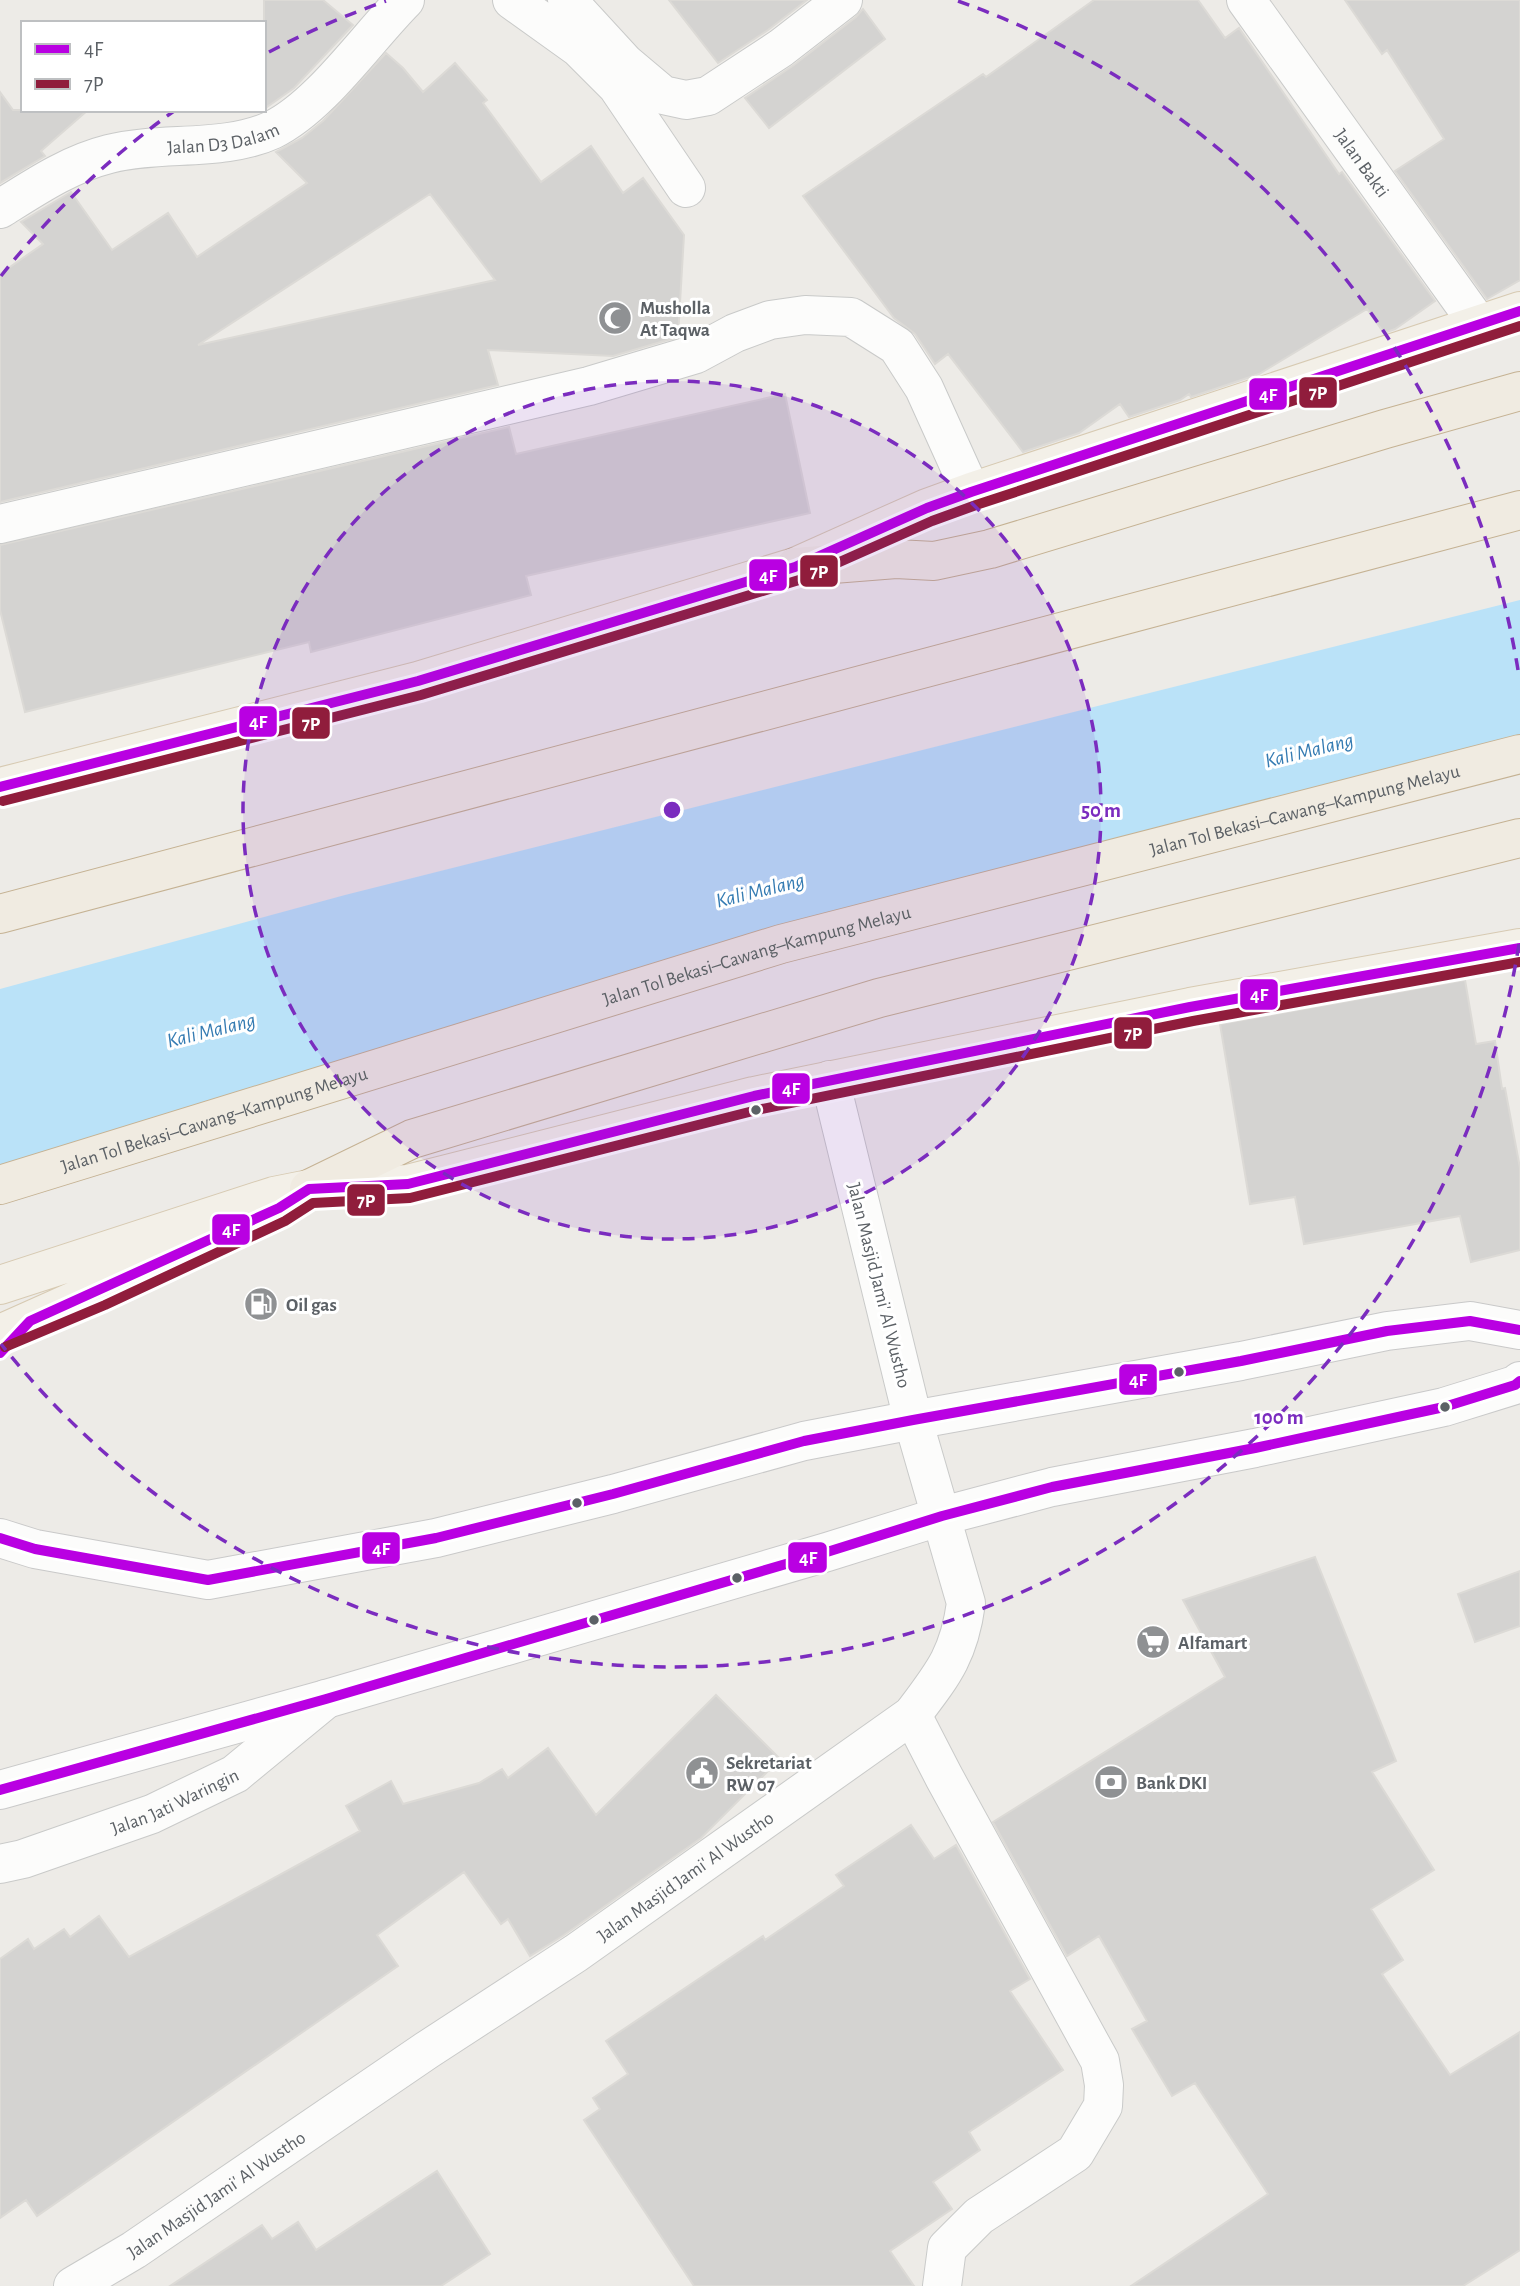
<svg xmlns="http://www.w3.org/2000/svg" width="1520" height="2286" font-family="'Alegreya Sans',sans-serif">
	<style>
		.water { fill: #bae2f8 }
		.building { fill: #d4d3d1; stroke: #dcdad6; stroke-width: 2; fill-rule: evenodd }
		.lines { fill: none; stroke-linecap: round; stroke-linejoin: round }
		.minor-casing { stroke: #c9cac9; stroke-width: 40 }
		.tertiary-casing { stroke: #c9cac9; stroke-width: 40 }
		.secondary-casing { stroke: #c9c9c9; stroke-width: 40 }
		.primary-casing { stroke: #d7cab2; stroke-width: 40 }
		.motorway-casing { stroke: #c5b293; stroke-width: 40 }
		.minor { stroke: #fcfcfb; stroke-width: 38 }
		.tertiary { stroke: #fcfcfb; stroke-width: 38 }
		.secondary { stroke: #fcfcfb; stroke-width: 38 }
		.primary { stroke: #f3f0e8; stroke-width: 38 }
		.motorway { stroke: #f0ebe1; stroke-width: 38 }
		.bus-1-casing { stroke: #fff; stroke-width: 16 }
		.bus-2-casing { stroke: #fff; stroke-width: 16 }
		.bus-1 { stroke: #b900e2; stroke-width: 10 }
		.bus-2 { stroke: #901d3c; stroke-width: 10 }
		.ring { fill: none; stroke: #7b2cbf; stroke-width: 3.5; stroke-dasharray: 12 9 }
		.bus-dot { fill: #5c6166; stroke: #fff; stroke-width: 2.5 }
		.labels { text-anchor: middle; stroke-width: 6; stroke-linejoin: round; paint-order: stroke }
		.street-label { font-size: 19px; fill: #5c6166; stroke: #fff }
		.poi-label { font-size: 19px; font-weight: bold; fill: #5c6166; stroke: #fff; text-anchor: start }
		.water-label { font-size: 21px; font-style: italic; fill: #347bb2; stroke: #fff }
		.centre { fill: #7b2cbf; stroke: #fff; stroke-width: 3.5 }
		.ring-label { font-size: 21px; text-anchor: middle; font-weight: bold; fill: #7b2cbf; stroke: #fff; stroke-width: 6; stroke-linejoin: round; paint-order: stroke }
		.line-badge { stroke: #fff; stroke-width: 2.5 }
		.badge-label { font-size: 19px; text-anchor: middle; font-weight: bold; fill: #fff }
	</style>
	<rect width="100%" height="100%" fill="#edebe7"/>
	<path class="water" d="M1520,600V754L0,1185V989L345,895Z"/>
	<path class="building" d="M264,0H323L353,25L294,88L264,109Z
		M669,0H807L768,30L718,63Z
		M1094,0H1198L1225,38L1239,28L1339,174L1342,172L1435,301L1395,329L1384,333L1367,309L1259,374L1191,397L1189,394L1180,400L1129,417L1120,404L1079,433L1023,452L948,354L935,364L915,334L894,318L803,196L983,74L986,77Z
		M1345,0H1520V280L1487,299L1395,171L1444,139L1387,50L1382,54Z
		M863,9L885,39L769,128L745,98L794,65L856,17Z
		M386,53L403,68L423,92L455,63L487,100L483,103L541,182L591,146L623,193L643,178L684,235L678,337L613,356L488,350L498,385L0,502V274L43,244L21,222L71,192L112,250L168,213L197,257L307,183L276,152L302,138L323,121ZM430,194L495,280L198,345Z
		M0,92L13,110H88L41,151L45,156L0,183Z
		M785,394L810,513L526,576L531,595L311,652L309,642L25,712L0,610V545L509,427L516,454Z
		M1465,980L1476,1044L1495,1041L1502,1089L1505,1088L1520,1168V1250L1471,1262L1460,1216L1304,1244L1295,1197L1250,1204L1220,1024Z
		M1315,1557L1396,1761L1372,1772L1434,1870L1371,1909L1403,1960L1382,1974L1450,2075L1520,2032V2250L1463,2286H1131L1268,2194L1195,2083L1172,2096L1132,2029L1147,2021L1099,1936L1067,1956L993,1822L1225,1677L1183,1600Z
		M1520,1571V1626L1475,1642L1458,1594Z
		M716,1695L780,1759L701,1838L564,1935L530,1956L508,1919L501,1924L464,1872L377,1935L398,1966L37,2216L26,2200L0,2218V1959L28,1939L34,1949L64,1929L70,1937L99,1916L129,1957L360,1831L346,1806L391,1781L403,1804L479,1783L502,1769L508,1778L548,1748L596,1815Z
		M911,1825L934,1859L956,1845L1030,1979L1010,1991L1063,2070L969,2132L980,2150L933,2182L952,2209L890,2251L914,2286H694L584,2120L600,2109L593,2098L628,2074L606,2041L763,1936L765,1940L844,1886L836,1875Z
		M437,2171L490,2254L441,2286H170L262,2225L272,2239L298,2222L316,2250Z"/>
	<g class="lines">
		<g class="minor-casing">
			<g id="minor">
				<path d="M512,0L579,48L617,86L686,188"/>
				<path d="M567,0L625,63L663,95L686,100L708,96L781,48L843,0"/>
				<path id="s1" d="M1246,0L1479,325"/>
				<path id="s2" d="M0,209C35,187 69,164 109,154C160,141 225,152 272,130C321,106 367,38 405,0"/>
				<path d="M0,524L589,386L696,354L735,333L770,320L805,315L851,317L897,346L924,388L971,492"/>
				<path d="M912,1715L944,1777L1100,2061L1104,2085L1103,2106L1075,2153L979,2216L947,2248L942,2286"/>
				<path id="s3" d="M0,1864L23,1859L152,1814L235,1774L326,1699"/>
			</g>
		</g>
		<g class="tertiary-casing">
			<g id="tertiary">
				<path id="s4" d="M73,2286L134,2250L427,2050L576,1953L912,1715C943,1674 959,1655 966,1603L913,1420L830,1080"/>
			</g>
		</g>
		<g class="secondary-casing">
			<path id="secondary" d="M0,1538L35,1549L208,1580L436,1538L613,1494L804,1441L913,1420L1241,1361L1387,1331L1470,1321L1520,1330
				M0,1790L326,1699L827,1552L942,1516L1052,1487L1255,1448L1444,1407L1515,1385L1520,1381"/>
		</g>
		<g class="primary-casing">
			<path id="primary" d="M0,787L418,681L795,567L927,508L971,492L1520,311
				M0,1285L274,1196L309,1189L408,1184L754,1096L1190,1007L1520,948
				M0,1334L224,1234"/>
		</g>
		<g class="motorway-casing">
			<g id="motorway">
				<path d="M795,567L896,559L934,561L990,549L1385,429L1520,391"/>
				<path d="M0,914L1520,510"/>
				<path id="s5" d="M0,1185L781,944L1520,754"/>
				<path d="M309,1189L412,1139L879,998L1520,838"/>
			</g>
		</g>
		<use href="#minor" class="minor"/>
		<use href="#tertiary" class="tertiary"/>
		<use href="#secondary" class="secondary"/>
		<use href="#primary" class="primary"/>
		<use href="#motorway" class="motorway"/>
		<g class="bus-1-casing">
			<path id="bus-1" d="M0,787L418,681L795,567L927,508L971,492L1520,311
				M0,1353L30,1321L279,1208L309,1189L408,1184L754,1096L1190,1007L1520,948
				M0,1538L35,1549L208,1580L436,1538L613,1494L804,1441L913,1420L1241,1361L1387,1331L1470,1321L1520,1330
				M0,1790L326,1699L827,1552L942,1516L1052,1487L1255,1448L1444,1407L1515,1385L1520,1381"/>
		</g>
		<g class="bus-2-casing">
			<path id="bus-2" d="M3,801L421,695L799,580L932,521L976,505L1520,326
				M5,1347L105,1305L285,1221L313,1203L410,1198L757,1110L1193,1021L1520,962"/>
		</g>
		<use href="#bus-1" class="bus-1"/>
		<use href="#bus-2" class="bus-2"/>
	</g>
	<circle cx="672" cy="810" r="429" fill="#7b2cbf" fill-opacity=".12"/>
	<g class="ring">
		<circle cx="672" cy="810" r="429"/>
		<path d="M1519 944A858 858 0 0 1 1 1344M1 276A858 858 0 0 1 174 111M269 52A858 858 0 0 1 386 1M958 1A858 858 0 0 1 1519 676"/>
	</g>
	<defs>
		<g id="mosque-disc" transform="scale(1.75)"><circle r="9.5" fill="#8f9193" stroke="#fff"/><path d="M3.5-4.9A6 6 0 1 0 3.5 4.9A5 5 0 1 1 3.5-4.9Z" fill="#fff"/></g>
		<g id="fuel-disc" transform="scale(1.75)"><circle r="9.5" fill="#8f9193" stroke="#fff"/><path d="M-5.5-6h7V0h2V4h1.3V-2.5L3-4.5l.8-.8L6-3V5H2.5V1h-1V6h-7ZM-4.2-4.7v3.2H.2V-4.7Z" fill="#fff"/></g>
		<g id="supermarket-disc" transform="scale(1.75)"><circle r="9.5" fill="#8f9193" stroke="#fff"/><path d="M-6-5.5h2.5l.6 2H6L4.5 2H-2.5L-4.4-4H-6ZM-1.5 3.2a1.3 1.3 0 1 0 .1 0ZM3 3.2a1.3 1.3 0 1 0 .1 0Z" fill="#fff"/></g>
		<g id="civic-disc" transform="scale(1.75)"><circle r="9.5" fill="#8f9193" stroke="#fff"/><path d="M-.6-6.5H3V-4.5H.6V-3L4-1V1h2V6H-6V1h2V-1L-.6-3ZM-1.2 2.5V6h2.4V2.5Z" fill="#fff"/></g>
		<g id="bank-disc" transform="scale(1.75)"><circle r="9.5" fill="#8f9193" stroke="#fff"/><path d="M-6-4H6V4H-6ZM0-2.3a2.3 2.3 0 1 0 0 4.6a2.3 2.3 0 1 0 0-4.6Z" fill="#fff"/></g>
	</defs>
	<g fill-rule="evenodd">
		<use href="#mosque-disc" x="615" y="318"/>
		<use href="#fuel-disc" x="261" y="1304"/>
		<use href="#supermarket-disc" x="1153" y="1642"/>
		<use href="#civic-disc" x="702" y="1773"/>
		<use href="#bank-disc" x="1111" y="1782"/>
	</g>
	<g class="bus-dot">
		<circle cx="756" cy="1110" r="6"/>
		<circle cx="1179" cy="1372" r="6"/>
		<circle cx="1445" cy="1407" r="6"/>
		<circle cx="577" cy="1503" r="6"/>
		<circle cx="737" cy="1578" r="6"/>
		<circle cx="594" cy="1620" r="6"/>
	</g>
	<g class="labels">
		<g class="street-label">
			<text dy="7" stroke="none"><textPath href="#s2" startOffset="238">Jalan D3 Dalam</textPath></text>
			<text dy="7" stroke="none"><textPath href="#s1" startOffset="200">Jalan Bakti</textPath></text>
			<text dy="7" stroke="none"><textPath href="#s5" startOffset="1358">Jalan Tol Bekasi–Cawang–Kampung Melayu</textPath></text>
			<text dy="7" stroke="none"><textPath href="#s5" startOffset="791">Jalan Tol Bekasi–Cawang–Kampung Melayu</textPath></text>
			<text dy="7" stroke="none"><textPath href="#s5" startOffset="224">Jalan Tol Bekasi–Cawang–Kampung Melayu</textPath></text>
			<text transform="translate(880 1285) rotate(76)" y="7">Jalan Masjid Jami' Al Wustho</text>
			<text dy="7" stroke="none"><textPath href="#s3" startOffset="186">Jalan Jati Waringin</textPath></text>
			<text dy="7" stroke="none"><textPath href="#s4" startOffset="737">Jalan Masjid Jami' Al Wustho</textPath></text>
			<text dy="7" stroke="none"><textPath href="#s4" startOffset="170">Jalan Masjid Jami' Al Wustho</textPath></text>
		</g>
		<g class="poi-label">
			<text x="640" y="314">Musholla<tspan x="640" dy="22">At Taqwa</tspan></text>
			<text x="286" y="1311">Oil gas</text>
			<text x="1178" y="1649">Alfamart</text>
			<text x="726" y="1769">Sekretariat<tspan x="726" dy="22">RW 07</tspan></text>
			<text x="1136" y="1789">Bank DKI</text>
		</g>
		<g class="water-label">
			<text transform="translate(1309 750) rotate(-14)" y="7">Kali Malang</text>
			<text transform="translate(760 890) rotate(-14)" y="7">Kali Malang</text>
			<text transform="translate(211 1030) rotate(-14)" y="7">Kali Malang</text>
		</g>
	</g>
	<circle cx="672" cy="810" r="10" class="centre"/>
	<g class="ring-label">
		<text x="1101" y="817">50 m</text>
		<text x="1279" y="1424">100 m</text>
	</g>
	<g class="line-badge">
		<rect x="1298" y="376" width="40" height="33" rx="7" fill="#901d3c"/>
		<rect x="1248" y="377" width="40" height="34" rx="7" fill="#b900e2"/>
		<rect x="799" y="554" width="40" height="34" rx="7" fill="#901d3c"/>
		<rect x="748" y="558" width="40" height="34" rx="7" fill="#b900e2"/>
		<rect x="238" y="705" width="40" height="33" rx="7" fill="#b900e2"/>
		<rect x="291" y="706" width="40" height="34" rx="7" fill="#901d3c"/>
		<rect x="1239" y="978" width="40" height="33" rx="7" fill="#b900e2"/>
		<rect x="1113" y="1016" width="40" height="34" rx="7" fill="#901d3c"/>
		<rect x="771" y="1072" width="40" height="33" rx="7" fill="#b900e2"/>
		<rect x="346" y="1183" width="40" height="34" rx="7" fill="#901d3c"/>
		<rect x="211" y="1213" width="40" height="33" rx="7" fill="#b900e2"/>
		<rect x="1118" y="1363" width="40" height="33" rx="7" fill="#b900e2"/>
		<rect x="361" y="1531" width="40" height="34" rx="7" fill="#b900e2"/>
		<rect x="787" y="1541" width="41" height="33" rx="7" fill="#b900e2"/>
	</g>
	<g class="badge-label">
		<text x="1318" y="399">7P</text>
		<text x="1268" y="401">4F</text>
		<text x="819" y="578">7P</text>
		<text x="768" y="582">4F</text>
		<text x="258" y="728">4F</text>
		<text x="311" y="730">7P</text>
		<text x="1259" y="1001">4F</text>
		<text x="1133" y="1040">7P</text>
		<text x="791" y="1095">4F</text>
		<text x="366" y="1207">7P</text>
		<text x="231" y="1236">4F</text>
		<text x="1138" y="1386">4F</text>
		<text x="381" y="1555">4F</text>
		<text x="808" y="1564">4F</text>
	</g>
	<rect x="21" y="21" width="245" height="91" fill="#ffffff" stroke="#bec0c2" stroke-width="2"/>
	<rect x="35" y="44" width="35" height="10" fill="#b900e2" stroke="#bec0c2" stroke-width="2"/>
	<text x="84" y="56" font-size="21" fill="#5c6166">4F</text>
	<rect x="35" y="79" width="35" height="10" fill="#901d3c" stroke="#bec0c2" stroke-width="2"/>
	<text x="84" y="91" font-size="21" fill="#5c6166">7P</text>
</svg>
